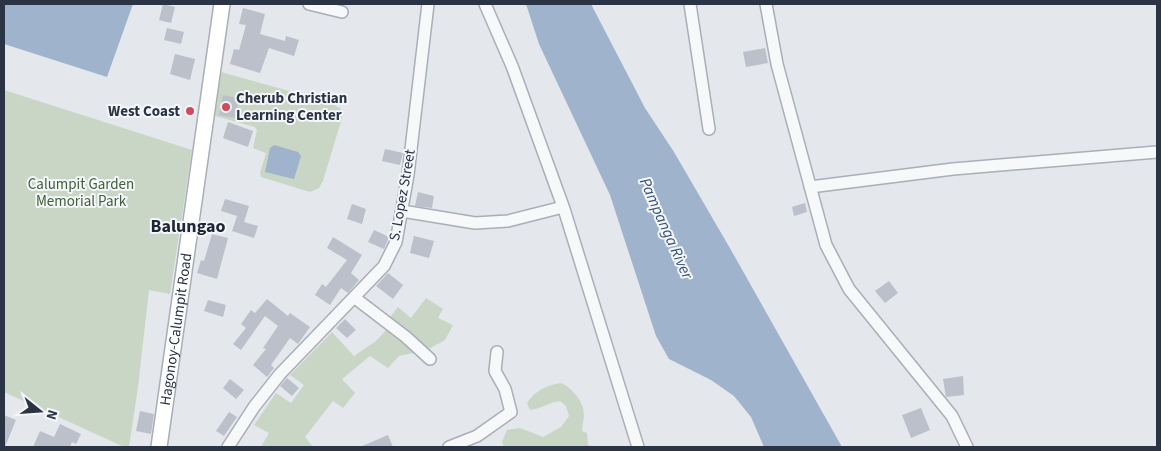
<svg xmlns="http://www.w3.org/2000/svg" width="1161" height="451" font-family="'Source Sans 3',sans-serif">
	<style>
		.green { fill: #c9d6c5 }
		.water { fill: #9fb4cc }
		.building { fill: #bbc0ca }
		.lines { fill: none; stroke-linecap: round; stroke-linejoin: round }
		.minor-casing { stroke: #a9aeb7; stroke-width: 14 }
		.secondary-casing { stroke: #a9aeb7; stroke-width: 18 }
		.minor { stroke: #f7f8fa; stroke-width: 11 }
		.secondary { stroke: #fff; stroke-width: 15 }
		.poi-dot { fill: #d1495b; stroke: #f4f6f9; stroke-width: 2 }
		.labels { text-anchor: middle; stroke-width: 4; stroke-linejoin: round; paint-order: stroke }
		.poi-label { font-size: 15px; font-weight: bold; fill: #2b3445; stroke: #f4f6f9; text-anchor: start }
		.park-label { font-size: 15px; fill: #3f6138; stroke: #f4f6f9 }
		.street-label { font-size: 15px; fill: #2b3445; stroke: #f4f6f9 }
		.water-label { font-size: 16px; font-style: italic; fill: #34527a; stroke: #f4f6f9 }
		.quarter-label { font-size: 18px; font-weight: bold; fill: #1d2536; stroke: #f4f6f9 }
	</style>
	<rect width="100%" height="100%" fill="#e4e7ec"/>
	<path class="green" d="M221,72L329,102L341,109L342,118L323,181L319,188L310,192L261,177L260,173L266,153L253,148L257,130L255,127L215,116Z
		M4,90L192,150L170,294L149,290L138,387L129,447H124L4,392Z
		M426,298L443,309L438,318L453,325L445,340L427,350L399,356L388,368L370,356L342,379L355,393L343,408L333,401L305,437L313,447H261L269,433L254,425L276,393L291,403L304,385L290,375L332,332L354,356L376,341L390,326L387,321L398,307L411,318Z
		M561,383C572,388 584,401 584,415C584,420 582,425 582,431L587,433L588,445L595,447H504L502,442L507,430L520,428L543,437L561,427L569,416L566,406L560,401C549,402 542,409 530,410L527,403C535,391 546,385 561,383Z"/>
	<path class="water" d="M4,4H133L107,77L4,44Z
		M526,4H591L645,108L674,152L731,250L842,447H764L751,417L734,396L711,380L669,359L656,336L610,195L539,44Z
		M274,145L298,152L301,156L294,179L265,172L270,148Z"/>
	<path class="building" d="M163,4L175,7L171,23L159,20Z
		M243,8L265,14L260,34L285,41L286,36L299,40L294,56L269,48L260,73L230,64L234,49L239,50L246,25L239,24Z
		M167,28L184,32L181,44L164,40Z
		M765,48L768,63L746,67L743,52Z
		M175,54L195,59L190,80L170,74Z
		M223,95L239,98L235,118L219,115Z
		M228,122L253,131L248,147L223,138Z
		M385,149L403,153L400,165L382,161Z
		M418,192L434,196L432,208L415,206Z
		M225,199L249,206L244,222L258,226L254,238L232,231L237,216L221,211Z
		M805,203L807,212L794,216L792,207Z
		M352,204L366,209L362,224L347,219Z
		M374,230L389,237L384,249L368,242Z
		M212,234L228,238L217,279L197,273L201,260L204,261Z
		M414,236L434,241L429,258L410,253Z
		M333,237L362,255L351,273L359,280L348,293L341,288L330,305L315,295L322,284L326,287L347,260L327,248Z
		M388,273L403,285L393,299L376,286Z
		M889,281L898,293L885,303L875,291Z
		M267,299L288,316L290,313L310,327L298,344L290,338L271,365L274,368L267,377L253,365L266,349L263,348L278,326L265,316L241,350L233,344L246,328L241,324L251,310L255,313Z
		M208,300L226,305L223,317L204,311Z
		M345,319L356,330L347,338L336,328Z
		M963,376L964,395L946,397L943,379Z
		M287,378L299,388L292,396L280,386Z
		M230,379L244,390L236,399L223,388Z
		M921,408L930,430L911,438L902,415Z
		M140,411L154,414L151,434L136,431Z
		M229,412L237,417L224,436L216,431Z
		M4,415L16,420L5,447H4Z
		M60,424L81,434L76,444L72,442L70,447H33L40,431L54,437Z
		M388,435L393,447H360Z"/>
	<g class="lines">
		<g class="minor-casing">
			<path id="minor" d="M309,4L342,12
				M485,4L512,66L564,209L638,447
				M690,4L709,129
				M766,4L777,64L826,245L849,289L952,416L967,447
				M810,187L953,169L1157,152
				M402,211L475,223L508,221L563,207
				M355,298L406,337L430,359
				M228,447L254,407L280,374L384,266L396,242L408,175L428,4
				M449,447L477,436L511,412L505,389L495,371L497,352"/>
		</g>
		<g class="secondary-casing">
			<g id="secondary">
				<path id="s1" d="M159,447L222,4"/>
			</g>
		</g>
		<use href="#minor" class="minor"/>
		<use href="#secondary" class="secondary"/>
	</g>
	<g class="poi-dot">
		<circle cx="226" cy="107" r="5"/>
		<circle cx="190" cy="111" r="5"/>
	</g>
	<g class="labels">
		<g class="poi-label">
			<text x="236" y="103">Cherub Christian<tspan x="236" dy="17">Learning Center</tspan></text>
			<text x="180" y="116" text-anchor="end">West Coast</text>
		</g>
		<g class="park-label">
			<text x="81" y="189">Calumpit Garden<tspan x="81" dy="17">Memorial Park</tspan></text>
		</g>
		<g class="street-label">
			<text transform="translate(402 195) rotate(-80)" y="5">S. Lopez Street</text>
			<text dy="5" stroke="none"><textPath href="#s1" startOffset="119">Hagonoy-Calumpit Road</textPath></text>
		</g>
		<g class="water-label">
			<text transform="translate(667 228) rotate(66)" y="6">Pampanga River</text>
		</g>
		<g class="quarter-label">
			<text x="188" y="232">Balungao</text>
		</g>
	</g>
	<rect width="1161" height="451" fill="none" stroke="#2b3445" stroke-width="10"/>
	<g transform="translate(40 411) rotate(107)" stroke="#f4f6f9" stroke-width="4" paint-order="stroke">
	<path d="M0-4L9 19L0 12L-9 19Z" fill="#2b3445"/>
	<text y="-8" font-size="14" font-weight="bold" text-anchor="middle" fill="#2b3445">N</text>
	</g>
</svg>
